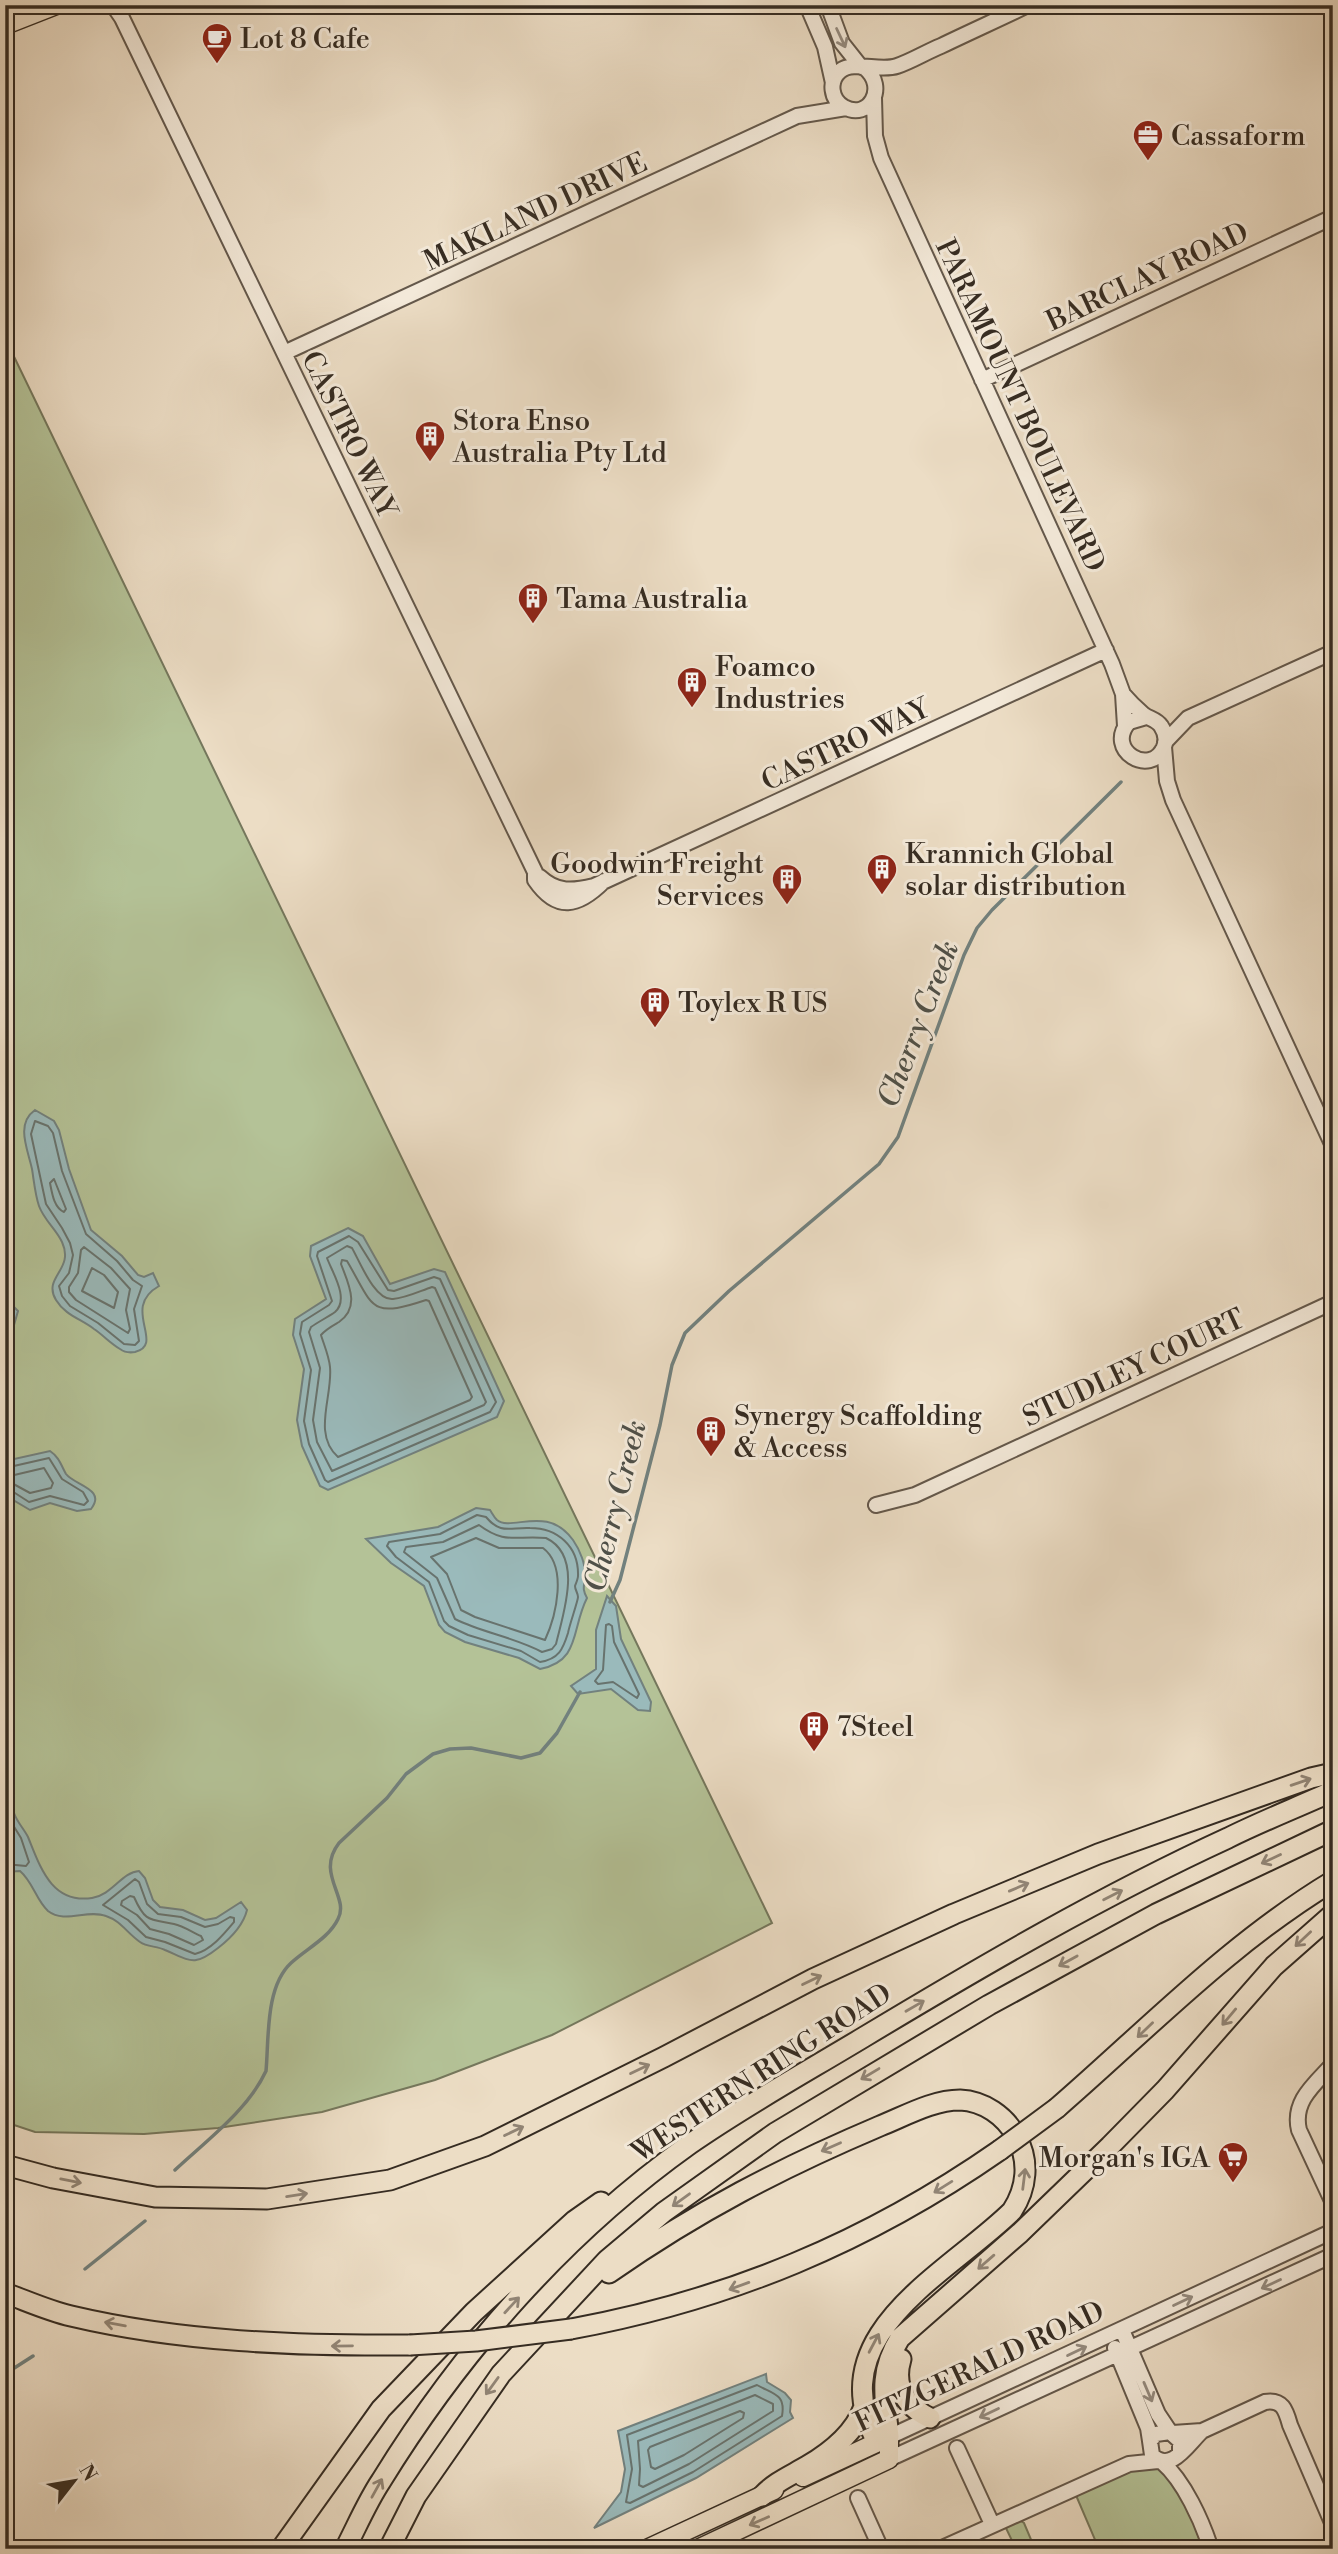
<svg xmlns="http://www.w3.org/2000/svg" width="1338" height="2554" font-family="'Libre Bodoni',serif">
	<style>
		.green { fill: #b4c297; stroke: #75775c; stroke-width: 2 }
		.water { fill: #9ababb; stroke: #72817e; stroke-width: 2 }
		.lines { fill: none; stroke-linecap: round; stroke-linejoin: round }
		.shore { stroke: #68736e; stroke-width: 2 }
		.stream { stroke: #72817e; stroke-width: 3.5 }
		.minor-casing { stroke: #64584b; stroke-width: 18 }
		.major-casing { stroke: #362c22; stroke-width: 21 }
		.highway-casing { stroke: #362c22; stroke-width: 23 }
		.minor { stroke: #f3e9d9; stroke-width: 14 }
		.major { stroke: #ecddc5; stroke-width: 18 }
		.highway { stroke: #ecddc5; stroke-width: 19 }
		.highway-bridge-casing { stroke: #362c22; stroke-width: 23; stroke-linecap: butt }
		.highway-bridge { stroke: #ecddc5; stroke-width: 19 }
		.oneway { stroke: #948a7e }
		.oneway2 { stroke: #918474 }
		.labels { text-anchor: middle; stroke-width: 6; stroke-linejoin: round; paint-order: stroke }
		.poi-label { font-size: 28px; fill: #362c22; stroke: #f3e9d9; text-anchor: start }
		.street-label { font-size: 28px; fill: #362c22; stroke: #f3e9d9 }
		.water-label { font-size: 30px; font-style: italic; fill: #4f5048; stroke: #f3e9d9 }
	</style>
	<rect width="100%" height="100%" fill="#ecddc5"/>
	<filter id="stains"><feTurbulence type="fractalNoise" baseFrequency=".00286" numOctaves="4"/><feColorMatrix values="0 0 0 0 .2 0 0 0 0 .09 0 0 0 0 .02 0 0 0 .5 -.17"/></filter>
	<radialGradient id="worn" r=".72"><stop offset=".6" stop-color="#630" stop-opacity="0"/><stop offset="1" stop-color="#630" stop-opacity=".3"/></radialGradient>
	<path class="green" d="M5,338L772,1923L552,2035L435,2080L322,2112L218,2128L144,2134L35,2132L5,2122Z
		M1156,2465L1172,2477L1196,2528L1202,2549H1099L1075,2493L1127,2471Z
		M1019,2520L1024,2523L1035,2549H1016L1005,2526Z"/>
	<path class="water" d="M35,1110L54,1121L59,1130L69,1169L91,1230L122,1256L138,1275L144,1277L153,1273L159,1286C120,1308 166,1344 135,1352C129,1353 124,1352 120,1349C110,1343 103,1335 94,1329C81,1319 65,1315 56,1300C42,1277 75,1270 62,1242C56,1229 44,1220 39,1206C35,1194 34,1181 32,1169C28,1150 15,1124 35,1110Z
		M348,1228L363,1236L390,1284L434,1269L445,1272L504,1401L497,1417L328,1490L320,1486L302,1446L297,1420L304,1369L293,1335L295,1319L326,1299L310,1256L311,1246Z
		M5,1304L13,1306L18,1311L10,1339L5,1345Z
		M50,1451C59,1457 61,1465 66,1474C74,1485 107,1489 91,1509L77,1511L50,1503L30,1510L13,1500L5,1499V1461Z
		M476,1508L490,1510C492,1513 494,1517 497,1520C512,1532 547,1504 573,1540C580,1550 586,1565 585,1577C584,1587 582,1589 587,1598C571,1629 581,1661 540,1669L519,1658L465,1642L445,1632L439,1625L424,1586L391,1563L366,1539L438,1527Z
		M607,1596L616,1606L621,1639L651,1702L650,1711L638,1710L611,1689L578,1694L571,1686L596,1669V1630Z
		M5,1788C10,1796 10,1805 14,1813C17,1822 24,1829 28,1837C40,1866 51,1904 92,1898C112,1895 122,1872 139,1871L145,1878L153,1900L160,1907L183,1910L205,1920L216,1918L241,1902L247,1910C243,1926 231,1938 218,1948C194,1967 191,1961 165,1950C157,1946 147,1947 140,1942C127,1933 121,1921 106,1916C87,1909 65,1924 48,1911C36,1900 33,1882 20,1871L5,1872Z
		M766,2374L767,2382L785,2393L791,2400L790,2412L793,2418L696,2478L594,2528L621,2492L625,2469L618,2431Z"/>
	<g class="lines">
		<path class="shore" d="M35,1121L48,1126L53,1133L62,1171L86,1234L117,1261L133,1280L142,1286L134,1309L139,1341L135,1345L124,1344L98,1323L70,1306L62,1296L59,1286L69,1273L73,1255L70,1243L62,1228L46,1204L31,1134Z
			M54,1179L66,1209L64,1212C54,1208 52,1193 50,1183Z
			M349,1236L358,1242L388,1290L394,1291L434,1277L440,1279L496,1402L490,1412L328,1482L325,1480L309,1444L304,1421L311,1370L300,1334L302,1322L329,1305L332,1301L317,1256L318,1252Z
			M347,1246L352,1248C360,1262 375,1301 393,1299C406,1298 420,1291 432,1287L435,1288L486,1402L484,1405L332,1471L317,1442L313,1420L320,1368L309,1332L311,1327C318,1322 328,1317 335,1312C350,1299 332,1272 327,1258Z
			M84,1247L111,1268L130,1289L126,1310L130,1329L128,1333L76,1300L69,1292V1287L78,1273L81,1250Z
			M342,1260L347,1261C374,1307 369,1319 426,1300L429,1301L472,1397L470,1400L338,1457C312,1434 333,1396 330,1367C329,1356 324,1345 321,1335C326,1329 332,1326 339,1322C361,1307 348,1283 341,1264Z
			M92,1268L104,1275L118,1292L114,1308L82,1291Z
			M5,1468L49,1458L62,1479L83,1492L88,1501L84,1505L50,1496L29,1502L15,1493L5,1492
			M44,1468L53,1483L51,1488L30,1493L8,1481L10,1476Z
			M477,1515L486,1517C501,1535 510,1527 530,1528C557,1528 579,1546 578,1576C578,1579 576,1583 575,1586C575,1590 578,1593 578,1597C578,1601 569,1626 568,1633C563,1649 559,1659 540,1662L521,1651L468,1635L449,1626L444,1621L429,1582L396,1557L387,1546L389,1542L440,1534Z
			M479,1525C506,1545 515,1535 546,1538C584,1556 563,1614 556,1644L552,1649L542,1652C514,1637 483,1633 455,1619L437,1578L404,1552L406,1547L443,1542Z
			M476,1538L499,1548H543C568,1567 556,1616 545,1640L475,1617L461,1610L447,1574L431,1557Z
			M609,1624L612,1626L614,1642L639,1694L637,1698L613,1682L598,1684L595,1681L603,1670L606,1625Z
			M5,1807L8,1817L21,1838L29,1862L26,1866L5,1864
			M135,1879L139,1882L147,1904L158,1914L181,1917L205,1927L218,1924L230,1917L234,1918V1922C224,1934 211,1950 195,1954L165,1942L146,1937L128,1920L103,1905Z
			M130,1896L134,1897C145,1922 149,1919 174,1924C183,1926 192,1932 201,1936L203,1940L194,1945L169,1934L150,1929L137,1915L121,1905L122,1901Z
			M757,2385C773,2394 786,2394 782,2416L693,2472L630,2503L626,2502L632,2469L627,2435Z
			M755,2395L773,2404V2411L689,2464L643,2487L639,2485L640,2469L638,2441Z
			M740,2411L744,2413L743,2418L684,2455L655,2469L651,2467L648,2450L650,2447Z"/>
		<path class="stream" d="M610,1602L620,1580L660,1425L672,1365L685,1333L729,1291L879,1164L898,1137L964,955L977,928L992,910L1121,782
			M175,2170C206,2141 248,2110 266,2071C269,2039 265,1987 291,1963C306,1949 329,1938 338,1919C350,1897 315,1874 339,1843L387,1798L406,1774L433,1754L450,1749L471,1748L521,1758L540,1753L557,1733L580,1692
			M85,2269L145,2221
			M5,2374L33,2356"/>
		<g class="minor-casing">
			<path id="minor" d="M113,5L122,18L535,872V880C557,912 578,907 604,881
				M807,5L825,47L833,83
				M828,5L842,43L861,67
				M865,68C888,87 869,121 844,107C831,100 828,81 840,71C853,60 880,72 897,66C912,61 926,52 941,46C970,32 999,19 1028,5
				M874,98L875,136L881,158L1112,664L1123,694L1125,726
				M284,353L797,116L846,108
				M982,380L1333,217
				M1123,694C1129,701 1136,708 1143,714C1149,719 1156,719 1161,726C1165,732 1167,740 1164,747C1151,778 1104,750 1129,722L1146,717
				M1165,742L1188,718L1333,652
				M1164,747L1167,781L1173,800L1333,1146
				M540,877C557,893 573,891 594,886L1106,650
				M876,1505L915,1495L1333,1302
				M1333,2064C1315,2084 1292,2101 1299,2130L1333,2203
				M1122,2330L1158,2414L1170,2432
				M1115,2348L1148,2428L1150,2441
				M1173,2433L1202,2431L1265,2402C1283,2399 1286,2411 1290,2425L1333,2525
				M889,2437L1333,2231
				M957,2448L992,2524
				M1180,2452V2441L1170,2432L1156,2434L1150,2441L1152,2455C1171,2474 1188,2444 1202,2431
				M889,2459L1333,2255
				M1162,2462C1184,2481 1202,2521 1211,2549
				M858,2498L881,2549
				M940,2549L1129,2464L1158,2461"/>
		</g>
		<g class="major-casing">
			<path id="major" d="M5,25L56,5
				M803,2477L889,2437V2459
				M647,2549L774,2490
				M698,2549L889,2459"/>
		</g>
		<g class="highway-casing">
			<path id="highway" d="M1057,2108C1147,2030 1230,1943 1333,1881
				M5,2165L53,2178L155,2197L267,2199L390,2180L485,2146L664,2057L813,1979L954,1914L1098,1854L1311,1778L1333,1773
				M609,2273C698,2211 781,2168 880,2126C905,2116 933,2100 960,2100C984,2101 1005,2116 1016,2136C1030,2161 1027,2188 1012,2211C948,2274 819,2334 877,2442
				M5,2293C27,2301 49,2311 71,2316C181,2342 297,2346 410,2345
				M571,2329C729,2300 868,2242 1000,2150
				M901,2359C893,2386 905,2406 930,2418
				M889,2437C885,2399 878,2373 900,2338L1020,2233L1110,2146L1165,2090L1274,1966L1333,1914
				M762,2496C775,2482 790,2476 807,2466C829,2453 854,2433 863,2409
				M281,2549L381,2409L474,2312L574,2221L601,2202
				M345,2549C357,2526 367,2502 381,2481C461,2351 565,2233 690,2144C746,2105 806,2072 864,2037C982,1966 1102,1896 1228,1838C1262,1821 1298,1807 1333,1791
				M389,2549L416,2496L501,2374L607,2260L664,2212L775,2133L989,2005L1156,1914L1333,1830"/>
		</g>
		<use href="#minor" class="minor"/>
		<use href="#major" class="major"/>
		<use href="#highway" class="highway"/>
		<g class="highway-bridge-casing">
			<path id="highway-bridge" d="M1000,2150L1057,2108
				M410,2345L476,2341L571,2329"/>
		</g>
		<use href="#highway-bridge" class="highway-bridge"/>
	</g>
	<defs><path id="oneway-shaft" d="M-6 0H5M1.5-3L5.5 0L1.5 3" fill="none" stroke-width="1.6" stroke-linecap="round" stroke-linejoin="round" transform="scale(1.75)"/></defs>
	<g class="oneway">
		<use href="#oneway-shaft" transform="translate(841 38) rotate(65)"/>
		<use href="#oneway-shaft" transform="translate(1271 2284) rotate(155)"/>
		<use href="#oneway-shaft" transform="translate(1183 2301) rotate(-25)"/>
		<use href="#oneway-shaft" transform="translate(1077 2351) rotate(-26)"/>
		<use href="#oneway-shaft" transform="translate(1148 2392) rotate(67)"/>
		<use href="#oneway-shaft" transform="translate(989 2413) rotate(155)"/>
	</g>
	<g class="oneway2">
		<use href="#oneway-shaft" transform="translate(1301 1782) rotate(-19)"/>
		<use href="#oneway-shaft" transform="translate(1271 1859) rotate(155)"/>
		<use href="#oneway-shaft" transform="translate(1019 1887) rotate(-23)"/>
		<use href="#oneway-shaft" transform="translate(1113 1895) rotate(-27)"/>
		<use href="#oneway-shaft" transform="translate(1303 1939) rotate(137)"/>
		<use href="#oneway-shaft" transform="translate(1068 1961) rotate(151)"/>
		<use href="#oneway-shaft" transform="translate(812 1980) rotate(-26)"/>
		<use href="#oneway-shaft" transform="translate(915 2006) rotate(-30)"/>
		<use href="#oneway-shaft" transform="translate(1229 2017) rotate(130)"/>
		<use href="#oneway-shaft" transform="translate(1145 2030) rotate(136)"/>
		<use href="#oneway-shaft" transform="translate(640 2069) rotate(-26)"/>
		<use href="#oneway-shaft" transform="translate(870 2074) rotate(149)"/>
		<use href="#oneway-shaft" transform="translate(514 2131) rotate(-26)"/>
		<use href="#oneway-shaft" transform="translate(831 2147) rotate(156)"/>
		<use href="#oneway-shaft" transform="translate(1024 2179) rotate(-83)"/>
		<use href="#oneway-shaft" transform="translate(71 2181) rotate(11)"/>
		<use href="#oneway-shaft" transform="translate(943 2187) rotate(148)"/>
		<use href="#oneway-shaft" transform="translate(297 2195) rotate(-9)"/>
		<use href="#oneway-shaft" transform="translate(681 2200) rotate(144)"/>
		<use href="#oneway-shaft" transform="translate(986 2262) rotate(139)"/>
		<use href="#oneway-shaft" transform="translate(739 2286) rotate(160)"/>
		<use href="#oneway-shaft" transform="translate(512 2305) rotate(-47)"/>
		<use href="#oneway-shaft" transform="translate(115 2324) rotate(-170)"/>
		<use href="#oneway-shaft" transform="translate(874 2343) rotate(-62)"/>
		<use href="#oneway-shaft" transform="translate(342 2346) rotate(179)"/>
		<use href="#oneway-shaft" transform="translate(492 2386) rotate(126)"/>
		<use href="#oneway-shaft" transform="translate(377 2488) rotate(-61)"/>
		<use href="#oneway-shaft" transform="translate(759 2521) rotate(156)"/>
	</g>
	<defs>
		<g id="cafe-pin" transform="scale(1.575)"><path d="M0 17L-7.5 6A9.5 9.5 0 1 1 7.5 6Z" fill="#8f2418" stroke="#f3e9d9"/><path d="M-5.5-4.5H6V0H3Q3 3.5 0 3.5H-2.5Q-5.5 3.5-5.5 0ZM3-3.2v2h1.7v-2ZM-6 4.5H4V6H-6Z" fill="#fff"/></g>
		<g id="office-pin" transform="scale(1.575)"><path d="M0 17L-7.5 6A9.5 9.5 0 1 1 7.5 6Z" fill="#8f2418" stroke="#f3e9d9"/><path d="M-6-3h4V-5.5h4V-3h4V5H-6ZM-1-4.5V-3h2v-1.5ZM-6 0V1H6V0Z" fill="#fff"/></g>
		<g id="building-pin" transform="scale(1.575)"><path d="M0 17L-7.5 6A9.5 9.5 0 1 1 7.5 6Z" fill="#8f2418" stroke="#f3e9d9"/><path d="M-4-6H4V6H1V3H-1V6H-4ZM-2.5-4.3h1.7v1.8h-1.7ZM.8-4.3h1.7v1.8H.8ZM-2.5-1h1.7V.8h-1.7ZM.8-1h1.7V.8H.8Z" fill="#fff"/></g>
		<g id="supermarket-pin" transform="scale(1.575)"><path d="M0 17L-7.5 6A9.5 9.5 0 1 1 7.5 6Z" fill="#8f2418" stroke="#f3e9d9"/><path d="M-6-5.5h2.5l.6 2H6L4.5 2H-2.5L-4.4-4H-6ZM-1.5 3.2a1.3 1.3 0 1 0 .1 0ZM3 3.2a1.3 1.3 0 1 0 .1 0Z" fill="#fff"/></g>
	</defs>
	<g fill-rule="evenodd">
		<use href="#cafe-pin" x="217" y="38"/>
		<use href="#office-pin" x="1148" y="135"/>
		<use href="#building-pin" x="430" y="436"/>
		<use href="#building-pin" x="533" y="598"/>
		<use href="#building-pin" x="692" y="682"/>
		<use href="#building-pin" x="882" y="869"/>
		<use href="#building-pin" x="787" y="879"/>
		<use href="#building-pin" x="655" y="1002"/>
		<use href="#building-pin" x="711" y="1431"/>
		<use href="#building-pin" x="814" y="1726"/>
		<use href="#supermarket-pin" x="1233" y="2157"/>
	</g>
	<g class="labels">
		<g class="poi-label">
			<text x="240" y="48">Lot 8 Cafe</text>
			<text x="1171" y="145">Cassaform</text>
			<text x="453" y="430">Stora Enso<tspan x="453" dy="32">Australia Pty Ltd</tspan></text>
			<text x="556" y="608">Tama Australia</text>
			<text x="715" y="676">Foamco<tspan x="715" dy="32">Industries</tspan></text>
			<text x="905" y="863">Krannich Global<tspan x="905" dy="32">solar distribution</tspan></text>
			<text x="764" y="873" text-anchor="end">Goodwin Freight<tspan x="764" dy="32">Services</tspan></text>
			<text x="678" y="1012">Toylex R US</text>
			<text x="734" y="1425">Synergy Scaffolding<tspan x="734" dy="32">&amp; Access</tspan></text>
			<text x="837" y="1736">7Steel</text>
			<text x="1210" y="2167" text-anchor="end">Morgan's IGA</text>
		</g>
		<g class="street-label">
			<text transform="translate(535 211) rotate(-25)" y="10">MAKLAND DRIVE</text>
			<text transform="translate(1147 276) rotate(-25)" y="10">BARCLAY ROAD</text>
			<text transform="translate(1021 405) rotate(65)" y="10">PARAMOUNT BOULEVARD</text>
			<text transform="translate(350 434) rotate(64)" y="10">CASTRO WAY</text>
			<text transform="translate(845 744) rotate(-25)" y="10">CASTRO WAY</text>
			<text transform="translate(1133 1367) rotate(-25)" y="10">STUDLEY COURT</text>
			<text transform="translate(761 2072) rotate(-33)" y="10">WESTERN RING ROAD</text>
			<text transform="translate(979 2366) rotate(-25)" y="10">FITZGERALD ROAD</text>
		</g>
		<g class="water-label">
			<text transform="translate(918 1024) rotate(-69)" y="10">Cherry Creek</text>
			<text transform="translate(615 1506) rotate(-76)" y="10">Cherry Creek</text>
		</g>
	</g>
	<rect width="1338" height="2554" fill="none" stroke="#ecddc5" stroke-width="28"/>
	<rect x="7" y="7" width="1324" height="2540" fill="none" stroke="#362c22" stroke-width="3.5"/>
	<rect x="14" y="14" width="1310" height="2526" fill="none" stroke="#362c22" stroke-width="2"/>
	<g transform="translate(74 2481) rotate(59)" stroke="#f3e9d9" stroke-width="5" paint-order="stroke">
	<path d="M0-5L12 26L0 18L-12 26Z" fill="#362c22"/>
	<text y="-10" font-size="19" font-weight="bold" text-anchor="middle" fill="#362c22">N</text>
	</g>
	<rect width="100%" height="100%" filter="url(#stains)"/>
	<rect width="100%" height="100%" fill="url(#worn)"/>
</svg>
